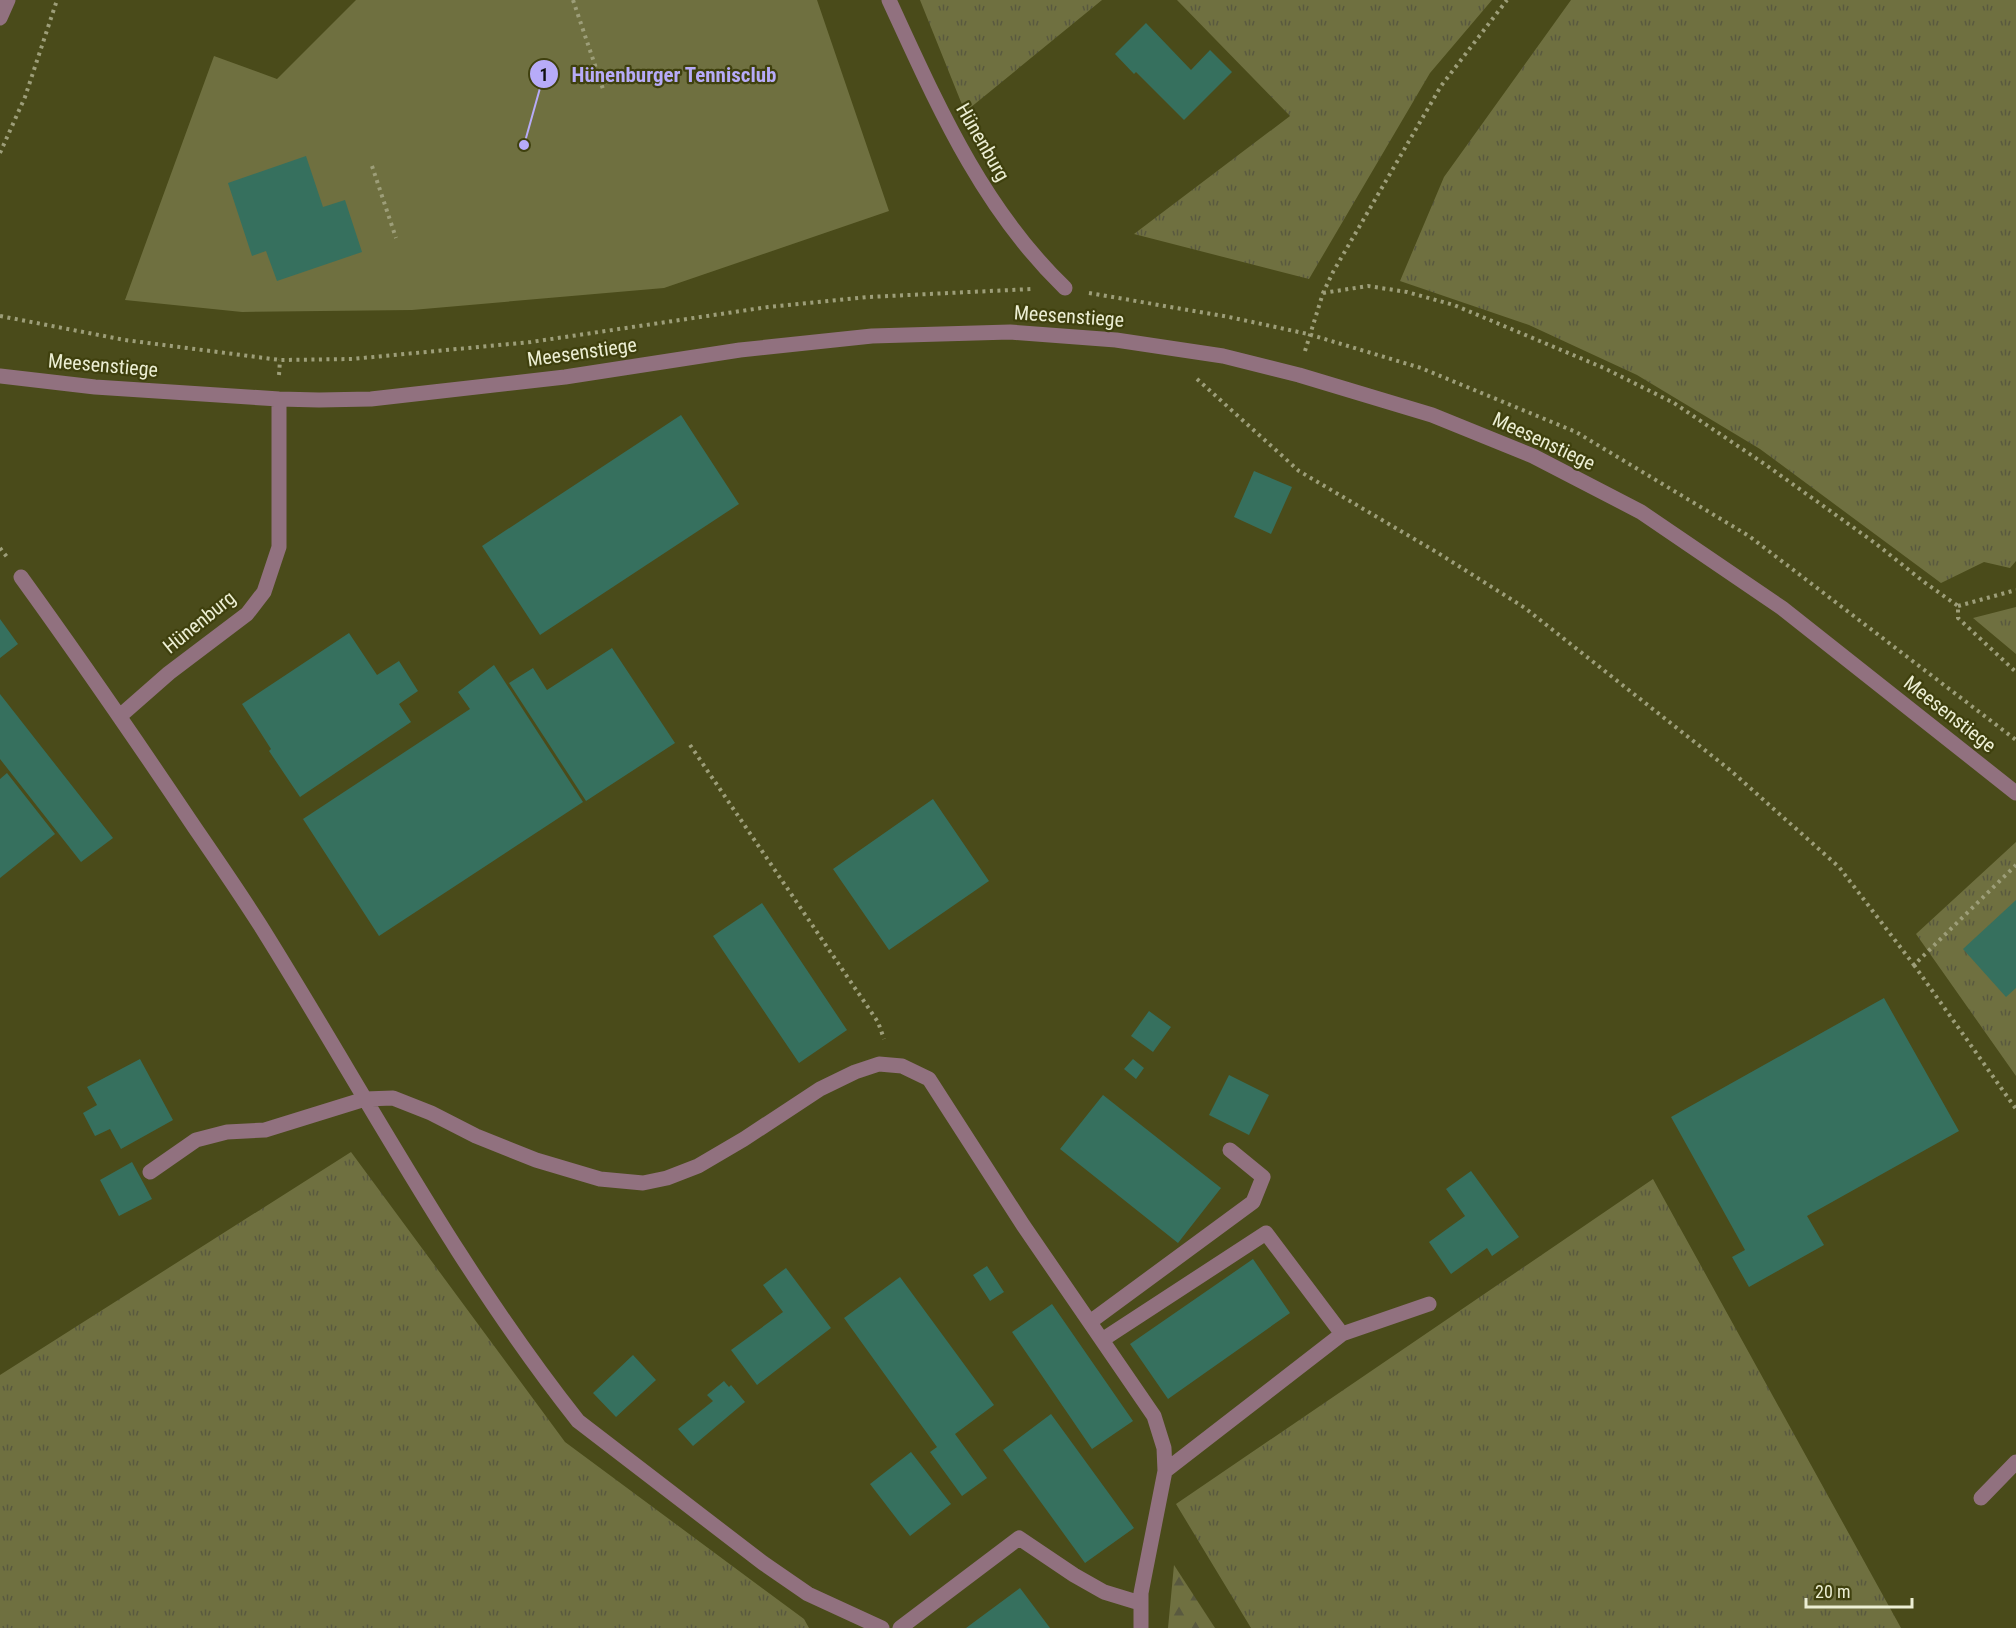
<svg xmlns="http://www.w3.org/2000/svg" width="2016" height="1628" font-family="'Roboto Condensed',sans-serif">
	<style>
		.grass { fill: url(#grass-tufts) }
		.forest { fill: url(#forest-firs) }
		.pitch { fill: #6f7040 }
		.building { fill: #36705e }
		.lines { fill: none; stroke-linecap: round; stroke-linejoin: round }
		.path { stroke: #9d9e79; stroke-width: 4; stroke-dasharray: 3 4.5; stroke-linecap: butt }
		.minor { stroke: #91717f; stroke-width: 15 }
		.labels { text-anchor: middle; stroke-width: 4.5; stroke-linejoin: round; paint-order: stroke }
		.street-label { font-size: 20px; fill: #eceed3; stroke: #3f400e }
		.leader { fill: none; stroke: #b7abf8; stroke-width: 2 }
		.callout-dot { fill: #b7abf8; stroke: #3f400e; stroke-width: 2 }
		.mark-label { font-size: 18px; text-anchor: middle; font-weight: bold; fill: #111 }
		.callout-label { font-size: 21px; text-anchor: middle; font-weight: bold; fill: #b7abf8; stroke: #3f400e; stroke-width: 4.5; stroke-linejoin: round; paint-order: stroke }
	</style>
	<defs>
		<pattern id="grass-tufts" width="24" height="20" patternUnits="userSpaceOnUse" patternTransform="scale(1.5)"><rect width="24" height="20" fill="#6f7040"/><path d="M3 7l-1-3M5 7V3M7 7l1-3M15 17l-1-3M17 17v-4M19 17l1-3" fill="none" stroke="#59593f"/></pattern>
		<pattern id="forest-firs" width="22" height="20" patternUnits="userSpaceOnUse" patternTransform="scale(1.5)"><rect width="22" height="20" fill="#6f7040"/><path d="M5 1l3.5 6h-7zM16 11l3.5 6h-7z" fill="#59593f"/></pattern>
	</defs>
	<rect width="100%" height="100%" fill="#4a4b1a"/>
	<path class="grass" d="M920,0H1102L965,112Z
		M1177,0H1492L1430,73L1309,279L1134,234L1290,116Z
		M1571,0H2016V561L2010,568L1984,562L1941,583L1760,449L1637,375L1529,325L1400,281L1444,177Z
		M2016,607V654L1973,618Z
		M2016,842V1076L1916,934Z
		M351,1152L565,1442L804,1619L809,1628H0V1375Z
		M1653,1179L1901,1628H1251L1176,1504Z"/>
	<path class="forest" d="M1174,1565L1215,1628H1168Z"/>
	<path class="pitch" d="M356,0H817L889,211L664,288L412,310L242,312L125,300L214,56L277,79Z"/>
	<path class="building" d="M1146,23L1191,70L1210,50L1232,72L1184,120L1136,72L1134,74L1115,54Z
		M306,156L323,207L345,200L362,252L277,281L266,251L252,256L228,183Z
		M681,415L739,504L540,635L482,546Z
		M1254,471L1292,487L1271,534L1234,517Z
		M0,619L18,644L0,658Z
		M349,633L377,675L399,661L418,691L399,704L411,722L300,797L269,751L271,749L242,704Z
		M612,648L675,743L586,801L509,683L533,668L547,690Z
		M494,665L583,802L379,936L303,819L470,709L458,692Z
		M0,694L113,838L81,862L0,759Z
		M7,773L55,834L0,878V779Z
		M933,799L989,881L889,950L833,869Z
		M2016,900V988L2006,997L1963,949Z
		M762,903L847,1030L799,1063L713,936Z
		M1884,998L1959,1131L1807,1216L1824,1245L1749,1287L1732,1257L1745,1250L1671,1117Z
		M1149,1011L1171,1027L1153,1052L1131,1036Z
		M140,1059L173,1120L121,1149L110,1129L95,1136L83,1113L97,1105L87,1087Z
		M1133,1059L1144,1068L1136,1079L1124,1069Z
		M1229,1075L1269,1095L1249,1135L1209,1115Z
		M1103,1095L1221,1188L1178,1243L1060,1149Z
		M132,1162L152,1199L119,1216L100,1180Z
		M1471,1171L1519,1237L1492,1256L1487,1248L1451,1274L1429,1242L1465,1216L1446,1189Z
		M1253,1259L1290,1313L1168,1399L1130,1344Z
		M987,1266L1004,1292L990,1301L973,1275Z
		M786,1268L831,1328L757,1385L731,1350L783,1312L763,1285Z
		M900,1277L994,1405L955,1434L987,1478L962,1496L930,1452L937,1447L844,1318Z
		M1052,1304L1133,1421L1092,1449L1012,1332Z
		M633,1355L656,1380L616,1417L593,1393Z
		M724,1381L729,1387L731,1385L745,1402L693,1446L678,1429L713,1401L707,1395Z
		M1051,1414L1134,1528L1085,1563L1003,1450Z
		M911,1452L951,1504L910,1536L870,1484Z
		M1020,1588L1050,1628H966Z"/>
	<g class="lines">
		<path class="path" d="M573,0L603,89
			M0,153L25,97L57,0
			M372,166L396,238
			M1089,293L1229,317L1308,334L1421,368L1576,432L1749,536L2016,740
			M1323,293L1368,286L1407,292L1454,305L1604,368L1674,403L1766,465L1875,543L1924,582L1958,606V618L2016,672
			M0,316L125,340L280,360L352,359L531,342L768,307L868,297L1031,289
			M1305,351L1323,293L1333,272L1441,86L1507,0
			M279,375L280,360
			M1197,379L1299,471L1438,553L1525,608L1730,770L1839,867L1914,965L2016,865
			M0,548L7,557
			M1958,606L2016,590
			M690,745L878,1022L884,1039
			M1914,965L2016,1109"/>
		<path class="minor" d="M889,0C937,104 981,207 1065,288
			M0,18L8,0
			M0,376L95,387L279,399L319,400L371,399L565,377L740,350L872,336L1010,332L1116,340L1223,356L1299,375L1432,415L1533,456L1641,512L1782,608L2016,793
			M21,577C81,660 138,743 195,828C217,860 239,892 260,925C364,1091 456,1267 578,1421L763,1563L808,1594L882,1628
			M120,716L169,673L247,614L264,592L279,547V399
			M150,1172L196,1140L227,1132L265,1130L365,1099L393,1098L431,1113L476,1136L536,1160L600,1179L643,1183L667,1178L698,1166L744,1139L820,1089L855,1072L879,1064L902,1066L929,1079L1023,1225L1154,1416L1164,1448L1165,1471L1141,1593V1628
			M1090,1322L1253,1202L1263,1177L1230,1150
			M1102,1340L1266,1233L1342,1334
			M1165,1471L1342,1334L1429,1304
			M1981,1498L2016,1462
			M900,1628L1019,1538L1074,1575L1104,1592L1140,1603"/>
	</g>
	<g class="labels">
		<g class="street-label">
			<text transform="translate(983 142) rotate(60)" y="7">Hünenburg</text>
			<text transform="translate(1069 316) rotate(4)" y="7">Meesenstiege</text>
			<text transform="translate(582 352) rotate(-8)" y="7">Meesenstiege</text>
			<text transform="translate(103 365) rotate(5)" y="7">Meesenstiege</text>
			<text transform="translate(1544 441) rotate(25)" y="7">Meesenstiege</text>
			<text transform="translate(199 622) rotate(-39)" y="7">Hünenburg</text>
			<text transform="translate(1950 714) rotate(38)" y="7">Meesenstiege</text>
		</g>
	</g>
	<path class="leader" d="M524 145L544 74"/>
	<g class="callout-dot">
		<circle cx="524" cy="145" r="6"/>
		<circle cx="544" cy="74" r="15"/>
	</g>
	<g class="mark-label">
		<text x="544" y="81">1</text>
	</g>
	<g class="callout-label">
		<text x="674" y="82">Hünenburger Tennisclub</text>
	</g>
	<path d="M1806 1598v9h106v-9" fill="none" stroke="#eceed3" stroke-width="3"/>
	<text x="1815" y="1598" font-size="18" fill="#eceed3" stroke="#3f400e" stroke-width="4.5" paint-order="stroke">20 m</text>
</svg>
